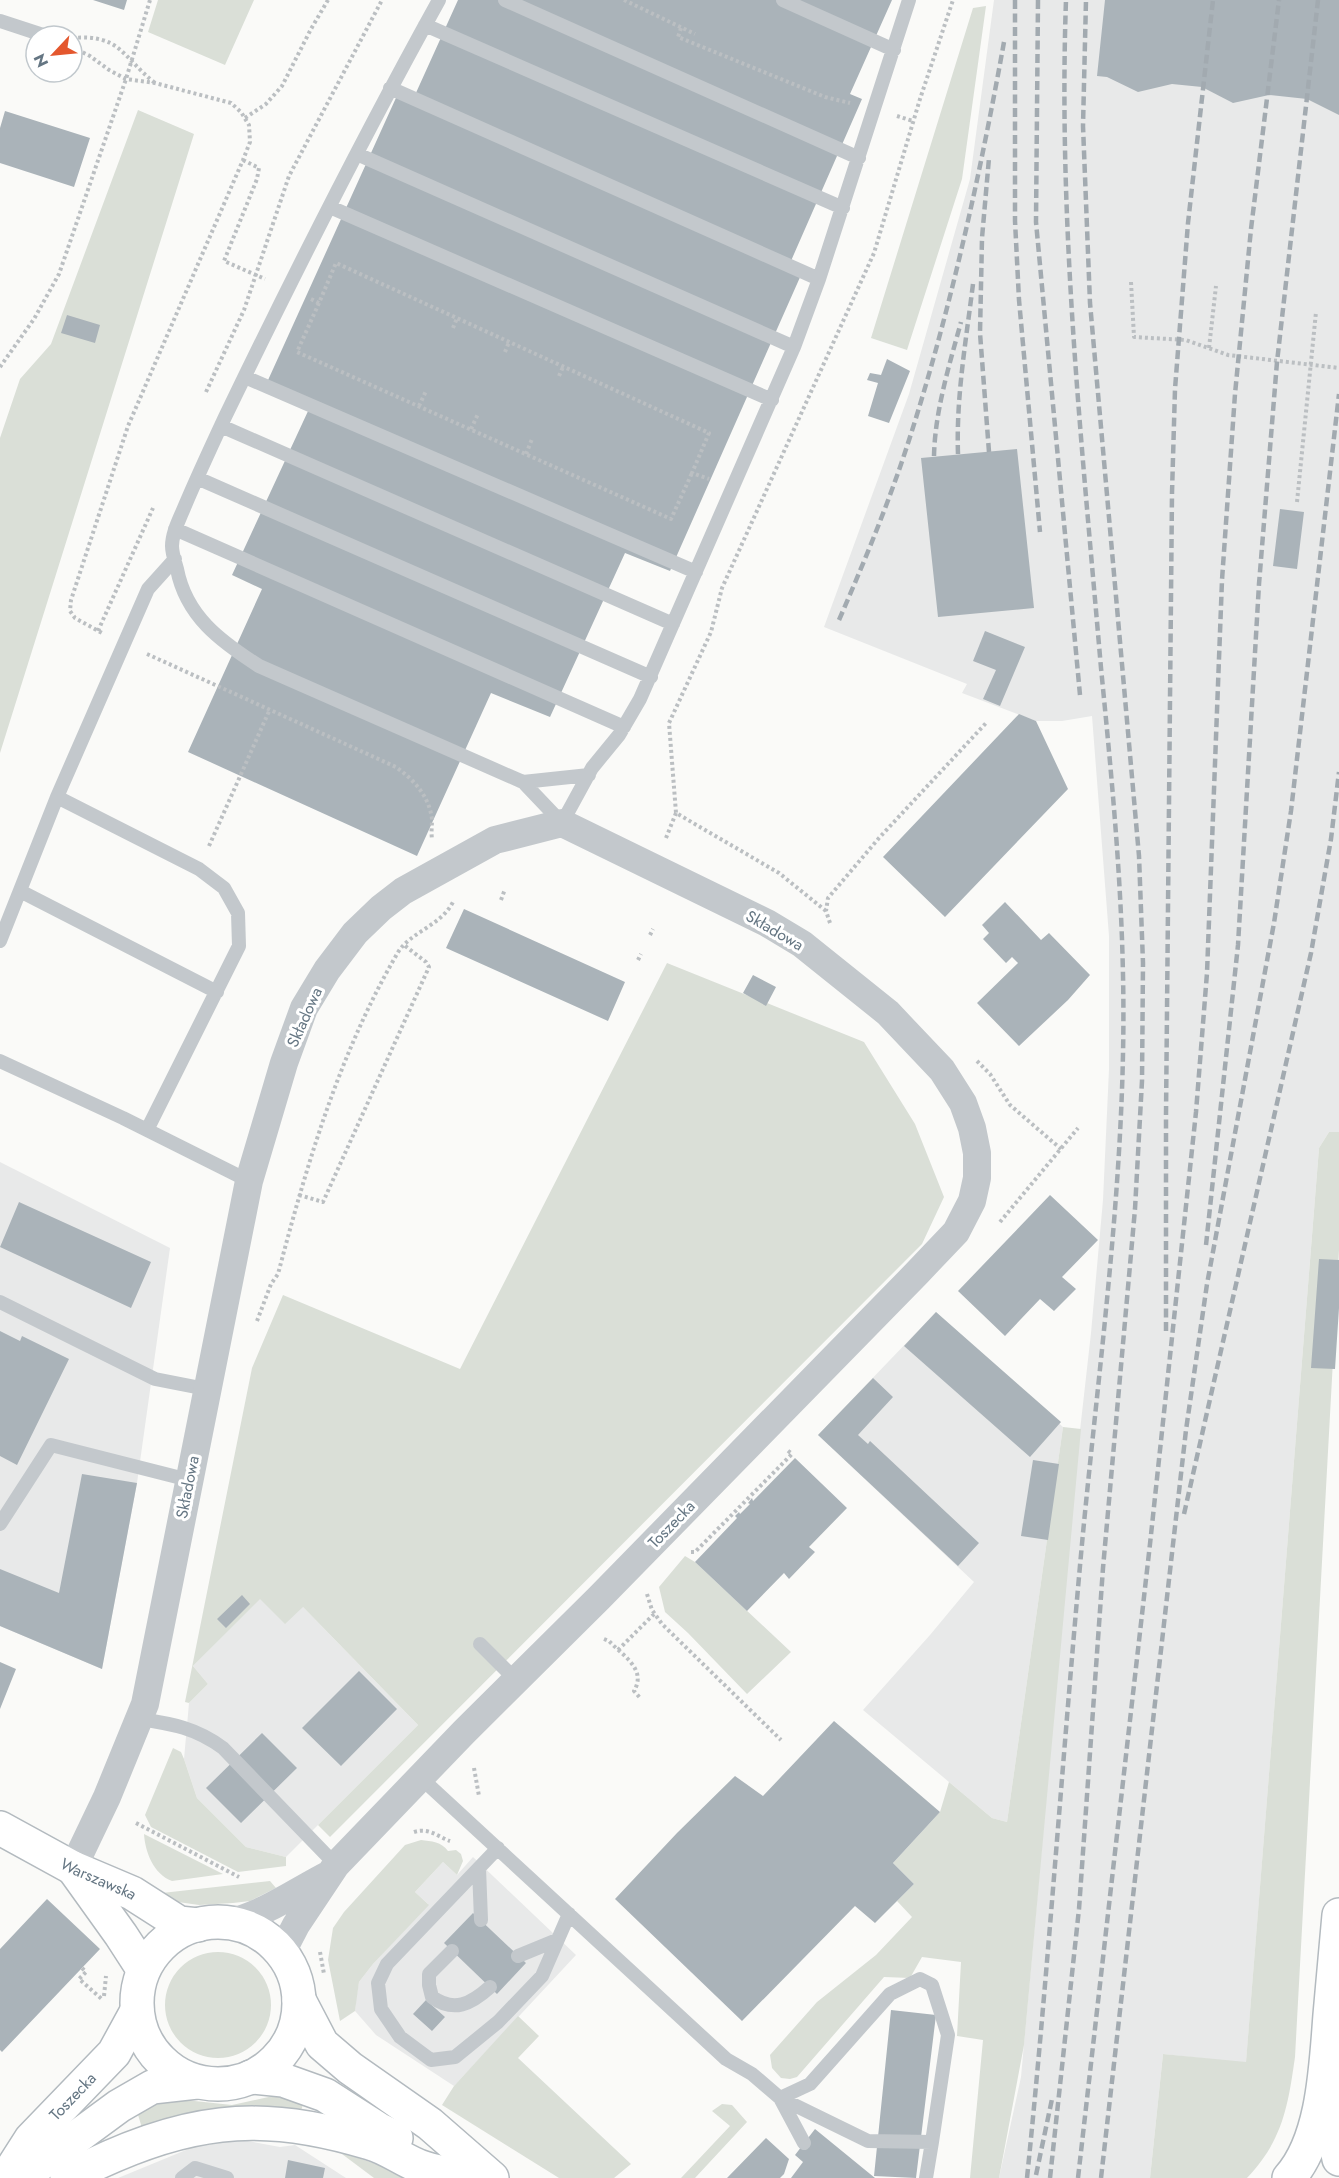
<svg xmlns="http://www.w3.org/2000/svg" width="1339" height="2178" font-family="Jost,sans-serif">
	<style>
		.built { fill: #e8e9e9 }
		.green { fill: #dadfd7 }
		.building { fill: #aab3b9 }
		.lines { fill: none; stroke-linecap: round; stroke-linejoin: round }
		.secondary-casing { stroke: #b3babf; stroke-width: 36 }
		.path { stroke: #bbbfc2; stroke-width: 4; stroke-dasharray: 3 3; stroke-linecap: butt }
		.lane { stroke: #c3c8cc; stroke-width: 14 }
		.street { stroke: #c3c8cc; stroke-width: 28 }
		.secondary { stroke: #fff; stroke-width: 33 }
		.rail { stroke: #a2aab0; stroke-width: 4.5; stroke-dasharray: 9 4.5; stroke-linecap: butt }
		.labels { text-anchor: middle; stroke-width: 6; stroke-linejoin: round; paint-order: stroke }
		.street-label { font-size: 16px; fill: #657683; stroke: #fff }
	</style>
	<rect width="100%" height="100%" fill="#fafaf8"/>
	<path class="built" d="M994,0H1339V1132H1329L1319,1148L1246,2063L1163,2054L1150,2178H999L1021,2077L1077,1457L1091,1333L1103,1200L1109,1069V936L1092,716L1062,721H1036L962,693L967,684L824,627L909,394L970,179Z
		M0,1162L170,1248L137,1483L102,1669L0,1626Z
		M936,1312L1063,1427L1007,1822L992,1818L863,1710L930,1635L974,1582L818,1435Z
		M260,1598L303,1607L418,1725L286,1857L246,1847L197,1798L184,1759L189,1703L208,1684L193,1666Z
		M473,1857L576,1955L454,2086L376,2035L355,2011L356,1999L359,1982L373,1964L428,1904L415,1892L443,1862L457,1875Z
		M220,2136L280,2147L295,2145L346,2178H118Z"/>
	<path class="green" d="M158,0H254L225,65L148,32Z
		M986,6L962,179L907,350L871,338L973,8Z
		M138,110L194,134L0,753V438L20,379L51,344Z
		M667,963L864,1042L915,1124L944,1197L922,1244L330,1837L318,1825L418,1725L303,1607L285,1624L260,1599L193,1666L208,1684L189,1703L185,1702L252,1368L283,1295L460,1369Z
		M1329,1132H1339V1250L1295,2057C1288,2106 1283,2140 1247,2178H1150L1163,2054L1246,2062L1319,1148Z
		M1063,1427L1081,1429L1024,2045L999,2178H970L983,2040L957,2036L961,1962L922,1957L910,1978L884,1977L797,2077L790,2079L781,2078L772,2068L770,2055L817,2002L876,1955L912,1917L897,1901L914,1884L893,1863L940,1812L949,1782L992,1818L1007,1822Z
		M685,1556L695,1562L791,1652L747,1694L688,1633L665,1612L659,1587Z
		M173,1748L181,1752L184,1759L197,1798L246,1847L286,1857V1866L238,1872L151,1827L145,1815Z
		M144,1834L223,1874L172,1881C153,1874 145,1851 144,1834Z
		M421,1840C431,1841 442,1842 448,1851L456,1850L461,1854L463,1861L457,1875L443,1862L415,1892L429,1905L373,1964L359,1982L355,2011L340,2021L328,1960L333,1928L344,1912L405,1845Z
		M270,1881L276,1888L250,1901L233,1903L199,1905L178,1902L162,1893Z
		M165 2005a53 53 0 1 1 106 0a53 53 0 1 1-106 0Z
		M518,2016L539,2036L518,2058L631,2164L614,2178H559L442,2105L454,2086Z
		M273,2096L289,2097L304,2101L301,2111L142,2128L136,2108L176,2099L232,2105Z
		M722,2104L732,2105L747,2122L695,2178H681L730,2126L712,2111Z
		M338,2151L405,2174L411,2178H374Z"/>
	<path class="building" d="M93,0H127L124,10Z
		M458,0H892L850,94L862,99L787,270L801,275L670,571L625,553L550,717L491,693L417,856L188,752L262,589L232,575L309,409L264,389L400,89L415,95Z
		M1105,0H1339V115L1307,99L1269,95L1233,103L1202,87L1172,84L1138,92L1107,77L1097,76Z
		M5,111L90,138L74,187L0,163V128Z
		M67,315L100,325L95,343L61,333Z
		M887,359L910,371L889,423L868,416L878,383L867,380L870,373L881,375Z
		M1017,449L1034,608L938,617L921,458Z
		M1280,509L1304,512L1297,569L1273,566Z
		M985,631L1025,647L1000,706L983,699L996,670L973,661Z
		M1019,714L1036,721L1068,789L945,917L883,857Z
		M1005,902L1041,940L1049,933L1090,975L1068,1000L1019,1046L977,1003L1018,963L1012,957L1006,963L983,939L989,933L982,925Z
		M464,909L625,982L608,1021L446,948Z
		M753,975L776,987L766,1006L743,993Z
		M1050,1195L1098,1240L1062,1277L1076,1289L1054,1311L1040,1299L1005,1336L958,1291Z
		M19,1202L151,1262L131,1308L0,1247Z
		M1319,1259L1339,1260V1308L1335,1369L1311,1368Z
		M936,1312L1061,1422L1030,1457L904,1346Z
		M0,1331L20,1341L22,1336L69,1359L17,1465L0,1456Z
		M873,1378L893,1397L858,1435L868,1444L870,1441L979,1543L958,1566L818,1435Z
		M795,1458L847,1508L809,1547L815,1552L789,1579L784,1573L747,1611L695,1562L737,1518L735,1516L739,1512L740,1514L750,1504L748,1503L752,1498L753,1501Z
		M1033,1460L1059,1464L1048,1540L1021,1536Z
		M82,1474L137,1483L102,1669L0,1626V1569L59,1593Z
		M242,1595L250,1604L226,1628L217,1619Z
		M0,1662L16,1669L0,1709Z
		M359,1671L397,1709L341,1766L302,1728Z
		M834,1721L940,1812L893,1863L914,1884L875,1923L855,1906L742,2021L615,1899L677,1833L735,1776L763,1796Z
		M262,1733L297,1768L241,1823L206,1788Z
		M47,1899L100,1949L2,2052L0,2050V1949Z
		M473,1913L526,1963L497,1994L444,1943Z
		M426,2000L445,2017L432,2031L413,2014Z
		M891,2010L936,2015L916,2178L874,2176Z
		M815,2129L875,2178H791L803,2162L795,2155Z
		M766,2138L789,2159L784,2174L780,2178H727Z
		M288,2160L325,2168L323,2178H285Z"/>
	<g class="lines">
		<g class="secondary-casing">
			<g id="secondary">
				<path id="s1" d="M0,1828L73,1868L132,1893L179,1923L198,1925"/>
				<path d="M73,1868L121,1935L143,1969"/>
				<circle cx="218" cy="2003" r="81"/>
				<path d="M299,2000L322,2044L350,2068L430,2124L492,2178"/>
				<path d="M251,2077L283,2080L325,2095L378,2129L396,2138"/>
				<path d="M1326,2096L1339,2159"/>
				<path id="s2" d="M6,2178L31,2139L114,2053L137,2011"/>
				<path d="M21,2178L119,2106L152,2087L197,2082"/>
				<path d="M67,2178C114,2153 167,2131 221,2125C269,2119 324,2129 370,2143C389,2148 405,2162 424,2168C439,2173 457,2175 473,2178"/>
				<path d="M1289,2178C1324,2139 1326,2065 1330,2015C1333,1982 1336,1948 1339,1915"/>
			</g>
		</g>
		<path class="path" d="M624,0L695,34
			M681,28L678,37L825,97L850,103
			M72,38C121,34 121,56 155,83
			M72,47L90,56L109,70L126,79L155,83L231,103L241,112L249,125L250,142L243,160L128,426L71,600L70,611L75,618L102,633
			M897,116L913,121
			M245,118L266,104L282,86L311,29L328,0
			M243,160L259,168L257,179L224,261L265,279
			M1131,282L1134,337L1186,340L1228,355L1339,368
			M311,299L319,303L336,263L709,433L692,473L709,479
			M319,303L297,352L671,519L692,473
			M453,328L457,318
			M1209,348L1216,286
			M505,352L509,342
			M0,367L34,319L59,274L126,79L150,0
			M559,376L563,367
			M206,392L244,310L289,176L382,0
			M419,406L426,391
			M471,429L478,414
			M526,454L532,439
			M1297,502L1316,312
			M98,631L153,508
			M147,654L396,767C414,780 429,796 432,819C432,826 431,832 432,839
			M666,838L676,813
			M209,846L270,709
			M501,900L505,889
			M826,911L779,873L676,813L669,723L711,632L722,588L874,253L920,99L953,0
			M830,923L826,911L828,898L879,838L987,722
			M650,935L653,929
			M638,960L641,954
			M977,1061L990,1074L1010,1105L1061,1149
			M299,1195L323,1202L429,967L426,962L404,945
			M1000,1222L1078,1128
			M257,1321L271,1284L278,1274C307,1164 339,1054 397,954C409,932 440,927 453,902
			M691,1552H695L792,1454L787,1450
			M647,1594L652,1610L662,1624L781,1740
			M604,1639L609,1641C623,1656 647,1669 634,1691L641,1699
			M618,1650L654,1614
			M474,1768L479,1796
			M136,1823L239,1877
			M414,1832C429,1827 438,1837 450,1841
			M320,1952L324,1974
			M82,1968L86,1972L79,1979L103,2000
			M104,1996L106,1976"/>
		<path class="lane" d="M439,0C363,137 293,276 225,417C211,447 197,477 184,508C179,520 172,533 172,546C172,553 175,562 177,569C186,616 220,641 259,666L523,782L562,823L592,768L619,735L640,699L794,347L819,279L909,0
			M505,0L859,158
			M783,0L894,50
			M0,21L46,36
			M425,25L843,208
			M390,88L819,279
			M357,154L794,347
			M330,207L772,400
			M245,377L696,572
			M221,426L673,624
			M197,478L651,677
			M175,529L624,727
			M523,782L589,775
			M57,797L199,869L224,888L238,913L239,946L147,1130
			M20,891L217,992
			M0,941L57,797L148,589L175,559
			M0,1061L123,1118L249,1181
			M0,1302L155,1379L206,1389
			M0,1524L51,1445L189,1480
			M480,1644L516,1680
			M140,1719C173,1724 196,1728 223,1748L336,1865
			M421,1778L726,2059L752,2074L780,2098L868,2141L932,2142L948,2035L932,1985L920,1979L890,1994L810,2084L780,2098L804,2143
			M498,1848L387,1964L378,1983L381,2009L400,2037L431,2060L455,2057L498,2022L542,1976L569,1914
			M479,1868L481,1920
			M452,1951L429,1974V1985L432,1997C454,2013 471,2004 490,1987
			M518,1956L557,1940
			M182,2178L195,2168L227,2178
			M926,2178L932,2142"/>
		<path class="street" d="M73,1868L107,1797L145,1704L249,1181L284,1063L304,1008L327,970L355,933L381,908L403,891L495,840L562,823L767,923L802,944L888,1013L942,1070L963,1103L972,1128L977,1153V1178L972,1201L956,1232L917,1273L599,1598L464,1732L336,1865L296,1925L282,1952
			M228,1923C265,1914 295,1892 328,1875"/>
		<use href="#secondary" class="secondary"/>
		<path class="rail" d="M1015,0V221L1019,300L1040,532
			M1038,0L1036,222L1080,695
			M989,452L980,333L982,238L989,158
			M958,454C956,397 966,341 973,284
			M934,456C935,411 949,366 961,322
			M839,620C865,560 890,500 910,437C951,308 980,175 1004,42
			M1206,1245L1238,945L1259,584L1277,362L1318,0
			M1166,1331V1115L1172,493L1175,389L1188,223L1213,0
			M1184,1514L1311,953L1331,839L1339,772
			M1036,2175L1052,2099
			M1027,2178C1049,1963 1063,1748 1083,1533C1101,1347 1127,1161 1123,975C1121,872 1111,770 1101,668C1082,446 1058,224 1066,0
			M1050,2178L1079,1909L1103,1568L1135,1209L1142,1081L1143,963L1139,856L1090,303L1083,126L1086,0
			M1078,2178L1150,1544L1196,1112L1207,973L1222,580L1235,394L1251,229L1279,0
			M1101,2178L1186,1430L1207,1284L1274,923L1291,811L1339,394"/>
	</g>
	<g class="labels">
		<g class="street-label">
			<text transform="translate(775 930) rotate(30)" y="6">Składowa</text>
			<text transform="translate(304 1017) rotate(-66)" y="6">Składowa</text>
			<text transform="translate(187 1487) rotate(-79)" y="6">Składowa</text>
			<text transform="translate(671 1524) rotate(-46)" y="6">Toszecka</text>
			<text dy="6" stroke="none"><textPath href="#s1" startOffset="111">Warszawska</textPath></text>
			<text dy="6" stroke="none"><textPath href="#s2" startOffset="106">Toszecka</textPath></text>
		</g>
	</g>
	<g transform="translate(54 54) rotate(244)"><circle r="28" fill="#ffffff" stroke="#c1c8cd" stroke-width="1.5"/>
	<path d="M0-4.5L10 22L0 15L-10 22Z" fill="#e4572e"/>
	<text y="-9" font-size="16" font-weight="bold" text-anchor="middle" fill="#657683">N</text>
	</g>
</svg>
